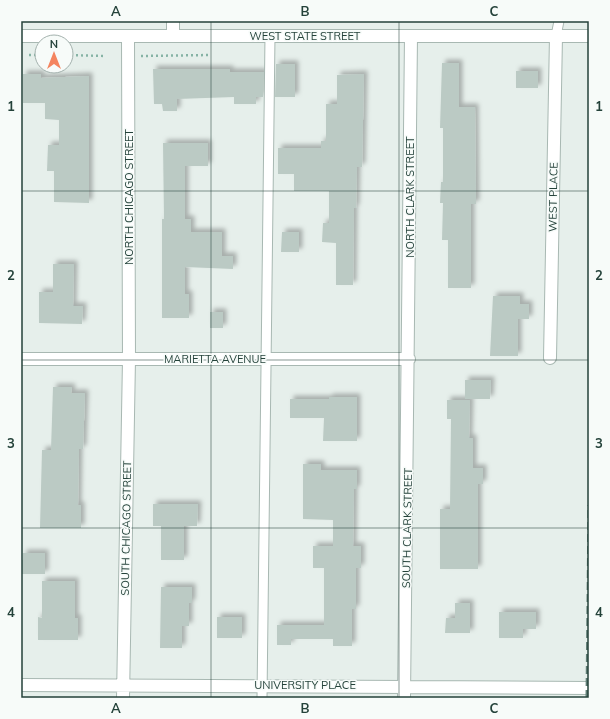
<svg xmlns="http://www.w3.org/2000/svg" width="610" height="719" font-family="Mulish,sans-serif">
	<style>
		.building { fill: #bbcac4; filter: url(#shadow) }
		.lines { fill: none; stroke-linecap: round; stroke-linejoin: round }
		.service-casing { stroke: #a8b8b2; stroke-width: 11 }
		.minor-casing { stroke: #a8b8b2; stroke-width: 14 }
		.path { stroke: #86b3a5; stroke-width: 2.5; stroke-dasharray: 2 3; stroke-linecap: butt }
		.service { stroke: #fff; stroke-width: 9 }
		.minor { stroke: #fff; stroke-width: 12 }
		.rail { stroke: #5f7d75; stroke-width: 3; stroke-dasharray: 8 4; stroke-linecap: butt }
		.grid { fill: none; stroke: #24423a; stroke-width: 1; stroke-opacity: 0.55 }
		.labels { text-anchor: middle; stroke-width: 3; stroke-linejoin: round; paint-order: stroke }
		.street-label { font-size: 11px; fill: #24423a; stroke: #f7fbf9 }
		.neatline { fill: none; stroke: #24423a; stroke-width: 1.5 }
		.grid-label { font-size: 13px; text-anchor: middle; font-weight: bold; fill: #24423a }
	</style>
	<defs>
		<filter id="shadow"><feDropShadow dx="3.5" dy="-3.5" stdDeviation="2" flood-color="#0004"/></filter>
	</defs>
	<rect width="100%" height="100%" fill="#e6efeb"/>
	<path class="building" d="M442,63H459V107H475L476,204H471V288H448V240H442L443,203H440L441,182H443V128H440Z
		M276,64H295V97H275Z
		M153,69H230V72H264L263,97H256V104H234V97L177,99V111H163L162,104H154Z
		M516,71H538V88H516Z
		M23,74H41V78L89,76V203L54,202V171H47L48,145H59V120L45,119V103H23Z
		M364,74L362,167H357L356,208H354L353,285H336V243L322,242L323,223H329V191H294V174H278V148H321V141H326V104H337V75Z
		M163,143H208V166H185V219H191V232H222V256H233V269L185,267V294H189V318H162V219H164Z
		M282,232H299V252H281Z
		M53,264H74L73,306H83L82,324L39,323V292H53Z
		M493,296H520V304H529V319H518V356H490Z
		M210,312H223V328H210Z
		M465,380H491L490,399H465Z
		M53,387H72L71,393H85L83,449H79L78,505H81V528H40L42,450H51Z
		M329,397H357V441H323L324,418H290V399H329Z
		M447,400H470L469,438H473V468H483V484H478V569H440V509H450L451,419H447Z
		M303,464H321V470H357V489H354L353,546H361V568H356V609H352V646H333V639H291V645H277V625H324V568H313V546H333V520L303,519Z
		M153,504H198L197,526H184V560H161V526H153Z
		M23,553H45V574H21V560H23Z
		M42,581H75V618H78V640H38V617L42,618Z
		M161,587H192V603H189V626H182V648H160Z
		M455,603H470V633H445L446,618H455Z
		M499,612H536V629H523V638H499Z
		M217,617H242V638H217Z"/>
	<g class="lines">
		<g class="service-casing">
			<path id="service" d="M556,36L559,21
				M262,698L270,36"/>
		</g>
		<g class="minor-casing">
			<path id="minor" d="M21,36H589
				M173,36V21
				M550,358L556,36
				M21,359H409
				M21,685L589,688
				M123,698L129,359L128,36
				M404,698L411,36"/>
		</g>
		<path class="path" d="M29,55H42
			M66,55L106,56
			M141,56L211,55"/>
		<use href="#service" class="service"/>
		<use href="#minor" class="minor"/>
		<path class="rail" d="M587,698L589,505"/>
	</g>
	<path class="grid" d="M211,21V698M399,21V698M21,191H589M21,360H589M21,528H589"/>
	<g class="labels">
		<g class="street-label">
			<text x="305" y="40">WEST STATE STREET</text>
			<text transform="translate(129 197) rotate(-90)" y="4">NORTH CHICAGO STREET</text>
			<text transform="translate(410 197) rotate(-90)" y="4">NORTH CLARK STREET</text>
			<text transform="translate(553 197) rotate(-89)" y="4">WEST PLACE</text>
			<text x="215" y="363">MARIETTA AVENUE</text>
			<text transform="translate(126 528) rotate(-89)" y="4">SOUTH CHICAGO STREET</text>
			<text transform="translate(407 528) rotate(-89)" y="4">SOUTH CLARK STREET</text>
			<text x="305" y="689">UNIVERSITY PLACE</text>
		</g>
	</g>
	<rect width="610" height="719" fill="none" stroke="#f7fbf9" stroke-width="44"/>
	<g transform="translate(54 54)"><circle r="19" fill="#f7fbf9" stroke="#a3b1ad"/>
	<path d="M0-3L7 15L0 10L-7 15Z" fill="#f4845f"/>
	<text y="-6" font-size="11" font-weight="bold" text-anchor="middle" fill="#24423a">N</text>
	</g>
	<rect x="22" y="22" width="566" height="675" class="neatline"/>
	<g class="grid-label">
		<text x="116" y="16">A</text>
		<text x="305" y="16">B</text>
		<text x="494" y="16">C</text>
		<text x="11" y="111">1</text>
		<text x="599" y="111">1</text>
		<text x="11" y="280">2</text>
		<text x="599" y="280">2</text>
		<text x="11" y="448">3</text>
		<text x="599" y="448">3</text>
		<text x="11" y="617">4</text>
		<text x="599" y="617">4</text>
		<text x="116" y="713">A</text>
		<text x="305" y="713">B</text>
		<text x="494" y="713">C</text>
	</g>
</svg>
